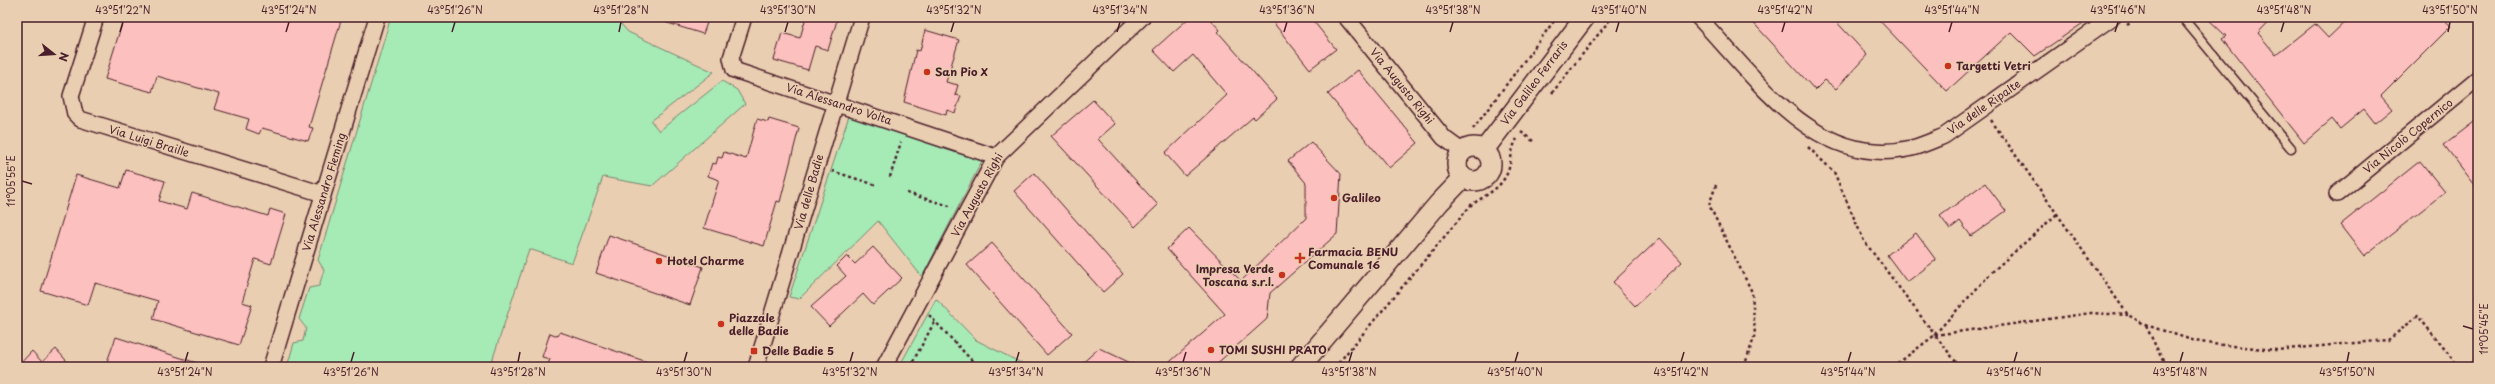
<svg xmlns="http://www.w3.org/2000/svg" width="2495" height="384" font-family="'Playpen Sans',sans-serif">
	<style>
		.green { fill: #a6eab6; stroke: #788470 }
		.building { fill: #fcc0be; stroke: #4a1f2b }
		.lines { fill: none; stroke-linecap: round; stroke-linejoin: round }
		.service-casing { stroke: #4a1f2b; stroke-width: 11 }
		.minor-casing { stroke: #4a1f2b; stroke-width: 18 }
		.tertiary-casing { stroke: #4a1f2b; stroke-width: 22 }
		.path { stroke: #4a1f2b; stroke-width: 2.5; stroke-dasharray: 3 3; stroke-linecap: butt }
		.service { stroke: #eaceb1; stroke-width: 8 }
		.minor { stroke: #eaceb1; stroke-width: 15 }
		.tertiary { stroke: #eaceb1; stroke-width: 19 }
		.ticks { fill: none; stroke: #4a1f2b; stroke-width: 1.5 }
		.poi-dot { fill: #c8321e; stroke: #eaceb1; stroke-width: 1.5 }
		.labels { text-anchor: middle; stroke-width: 3; stroke-linejoin: round; paint-order: stroke }
		.poi-label { font-size: 11px; font-weight: bold; fill: #4a1f2b; stroke: #eaceb1; text-anchor: start }
		.street-label { font-size: 11px; fill: #4a1f2b; stroke: #eaceb1 }
		.neatline { fill: none; stroke: #4a1f2b; stroke-width: 1.5 }
		.ticks-label { font-size: 10px; text-anchor: middle; fill: #4a1f2b }
	</style>
	<rect width="100%" height="100%" fill="#eaceb1"/>
	<filter id="ink" filterUnits="userSpaceOnUse"><feTurbulence type="fractalNoise" baseFrequency=".025" numOctaves="2"/><feDisplacementMap in="SourceGraphic" scale="8" xChannelSelector="R" yChannelSelector="G"/><feConvolveMatrix kernelMatrix="1 2 1 2 8 2 1 2 1" color-interpolation-filters="sRGB"/></filter>
	<g filter="url(#ink)">
		<path class="green" d="M391,17H615L628,32L714,72L651,121L659,131L722,81L737,90L745,104L652,186L603,177L572,263L529,249L490,367H287L294,343L303,341L306,328L299,319L309,288L319,286L324,270L318,260Z
			M849,116L983,159L922,277L878,221L799,299L789,297Z
			M936,299L976,340L1029,367H899Z"/>
		<path class="building" d="M124,17H342L309,127L313,128L308,141L262,128L259,134L246,129L249,119L214,109L219,94L157,76L152,92L105,79Z
			M658,17H709L703,34L658,20Z
			M806,17H838L828,50L815,46L808,70L774,60L782,33L800,38Z
			M1190,17H1208L1220,30L1218,32L1277,99L1255,119L1253,117L1185,176L1165,153L1227,95L1193,55L1174,72L1153,50Z
			M1269,17H1310L1336,49L1310,69Z
			M1748,17H1832L1867,55L1836,89L1825,80L1815,90Z
			M1876,17H2092L2035,56L2011,32L1947,91Z
			M2206,17H2273L2258,33L2276,55L2315,24L2328,38L2350,17H2441L2451,26L2381,96L2392,109L2375,123L2364,109L2340,129L2332,119L2304,143L2222,39L2226,36Z
			M925,30L959,40L946,82L958,85L955,95L961,96L955,113L947,110L946,115L904,102L916,50L920,51Z
			M1358,70L1418,143L1389,168L1328,94Z
			M1093,100L1115,124L1098,139L1158,205L1135,227L1051,136Z
			M757,119L768,122L769,119L799,128L780,202L777,201L764,246L704,228L719,180L708,176L712,163L716,164L718,157L722,158L724,152L746,159Z
			M2478,119V189L2444,145Z
			M1311,142L1341,174L1337,234L1270,293L1267,319L1213,367H1164L1225,314L1167,249L1189,228L1241,281L1306,218V183L1288,161Z
			M2420,161L2445,192L2364,256L2340,225Z
			M126,170L165,181L159,201L187,209L192,193L268,216L270,209L286,214L271,264L255,259L242,302L252,305L239,345L153,319L158,301L95,283L88,305L41,291L76,175L120,188Z
			M1034,173L1123,274L1103,292L1014,191Z
			M1985,183L2006,211L1971,236L1960,221L1950,229L1940,216Z
			M1916,233L1936,260L1907,282L1887,255Z
			M609,235L703,267L690,305L596,273Z
			M1660,238L1682,262L1635,306L1613,282Z
			M992,243L1072,333L1047,355L967,265Z
			M873,247L902,278L873,305L863,294L829,326L811,307L846,276L837,266L847,256L855,264Z
			M560,332L656,365V367H547L550,359L542,357L550,333L558,336Z
			M116,337L200,364V367H105Z
			M1099,348L1139,367H1078Z
			M56,349L72,367H17L32,351L42,362Z"/>
		<g class="lines">
			<g class="service-casing">
				<path id="service" d="M2182,17L2291,148"/>
			</g>
			<g class="minor-casing">
				<path id="minor" d="M96,17L71,96L75,114L80,119L323,194
					M744,17L731,58L734,70L996,157
					M1346,17L1444,138L1462,151
					M1698,17C1756,77 1816,171 1912,148C1923,145 1934,140 1944,136L2113,17
					M2337,194L2478,78
					M271,367L377,17
					M756,367L862,17
					M884,367L996,157L1142,17"/>
			</g>
			<g class="tertiary-casing">
				<path id="tertiary" d="M1457 164a17 17 0 1 1 34 0a17 17 0 1 1-34 0Z
					M1484,150L1585,17
					M1300,367L1439,203L1463,178"/>
			</g>
			<path class="path" d="M2127,25L2139,17
				M1552,93L1612,17
				M1991,120L2128,315L2146,325L2195,341L2212,344L2276,350L2388,340L2418,316L2459,367
				M1473,129L1557,17
				M1521,132L1533,141
				M1808,147L1834,172L1864,241L1935,335
				M832,171L876,185
				M890,177L901,142
				M1716,185L1709,205L1752,292L1755,335L1744,367
				M907,193L953,207
				M929,315L978,367
				M2146,326L2166,367
				M1935,334L1992,272L2057,214
				M1935,335L2091,313L2128,315
				M910,367L935,321
				M1335,367L1471,205C1486,195 1504,187 1509,168C1512,157 1511,149 1517,139
				M1893,367L1935,335L1960,367
				M2451,367L2456,363
				M2466,367L2478,358"/>
			<use href="#service" class="service"/>
			<use href="#minor" class="minor"/>
			<use href="#tertiary" class="tertiary"/>
		</g>
	</g>
	<path class="ticks" d="M120,32L123,22M286,32L289,22M452,32L455,22M619,32L621,22M785,32L788,22M951,32L954,22M1117,32L1120,22M1284,32L1287,22M1450,32L1453,22M1616,32L1619,22M1782,32L1785,22M1949,32L1952,22M2115,32L2118,22M2281,32L2284,22M2448,32L2450,22M22,181L32,184M2463,326L2473,329M185,362L188,352M351,362L354,352M518,362L520,352M684,362L687,352M850,362L853,352M1016,362L1019,352M1183,362L1186,352M1349,362L1352,352M1515,362L1518,352M1681,362L1684,352M1848,362L1851,352M2014,362L2017,352M2180,362L2183,352M2347,362L2349,352"/>
	<g class="poi-dot">
		<circle cx="1948" cy="66" r="4"/>
		<circle cx="927" cy="72" r="4"/>
		<circle cx="1334" cy="198" r="4"/>
		<path d="M1298 252h4v4h4v4h-4v4h-4v-4h-4v-4h4z"/>
		<circle cx="659" cy="261" r="4"/>
		<circle cx="1282" cy="275" r="4"/>
		<circle cx="721" cy="324" r="4"/>
		<circle cx="1211" cy="350" r="4"/>
		<rect x="750" y="347" width="8" height="8" rx="2"/>
	</g>
	<g class="labels">
		<g class="poi-label">
			<text x="1956" y="70">Targetti Vetri</text>
			<text x="935" y="76">San Pio X</text>
			<text x="1342" y="202">Galileo</text>
			<text x="1308" y="256">Farmacia BENU<tspan x="1308" dy="13">Comunale 16</tspan></text>
			<text x="667" y="265">Hotel Charme</text>
			<text x="1274" y="273" text-anchor="end">Impresa Verde<tspan x="1274" dy="13">Toscana s.r.l.</tspan></text>
			<text x="729" y="322">Piazzale<tspan x="729" dy="13">delle Badie</tspan></text>
			<text x="1219" y="354">TOMI SUSHI PRATO</text>
			<text x="762" y="355">Delle Badie 5</text>
		</g>
		<g class="street-label">
			<text transform="translate(1534 83) rotate(-53)" y="4">Via Galileo Ferraris</text>
			<text transform="translate(1402 86) rotate(51)" y="4">Via Augusto Righi</text>
			<text transform="translate(839 104) rotate(18)" y="4">Via Alessandro Volta</text>
			<text transform="translate(1984 107) rotate(-35)" y="4">Via delle Ripalte</text>
			<text transform="translate(2408 136) rotate(-39)" y="4">Via Nicolò Copernico</text>
			<text transform="translate(149 141) rotate(17)" y="4">Via Luigi Braille</text>
			<text transform="translate(324 192) rotate(-73)" y="4">Via Alessandro Fleming</text>
			<text transform="translate(809 192) rotate(-74)" y="4">Via delle Badie</text>
			<text transform="translate(977 195) rotate(-61)" y="4">Via Augusto Righi</text>
		</g>
	</g>
	<rect width="2495" height="384" fill="none" stroke="#eaceb1" stroke-width="44"/>
	<g transform="translate(54 54) rotate(107)" stroke="#eaceb1" stroke-width="3" paint-order="stroke">
	<path d="M0-3L7 15L0 10L-7 15Z" fill="#4a1f2b"/>
	<text y="-6" font-size="11" font-weight="bold" text-anchor="middle" fill="#4a1f2b">N</text>
	</g>
	<rect x="22" y="22" width="2451" height="340" class="neatline"/>
	<g class="ticks-label">
		<text x="123" y="14">43°51'22"N</text>
		<text x="289" y="14">43°51'24"N</text>
		<text x="455" y="14">43°51'26"N</text>
		<text x="621" y="14">43°51'28"N</text>
		<text x="788" y="14">43°51'30"N</text>
		<text x="954" y="14">43°51'32"N</text>
		<text x="1120" y="14">43°51'34"N</text>
		<text x="1287" y="14">43°51'36"N</text>
		<text x="1453" y="14">43°51'38"N</text>
		<text x="1619" y="14">43°51'40"N</text>
		<text x="1785" y="14">43°51'42"N</text>
		<text x="1952" y="14">43°51'44"N</text>
		<text x="2118" y="14">43°51'46"N</text>
		<text x="2284" y="14">43°51'48"N</text>
		<text x="2450" y="14">43°51'50"N</text>
		<text transform="translate(11 181) rotate(-90)" y="4">11°05'55"E</text>
		<text transform="translate(2484 329) rotate(-90)" y="4">11°05'45"E</text>
		<text x="185" y="376">43°51'24"N</text>
		<text x="351" y="376">43°51'26"N</text>
		<text x="518" y="376">43°51'28"N</text>
		<text x="684" y="376">43°51'30"N</text>
		<text x="850" y="376">43°51'32"N</text>
		<text x="1016" y="376">43°51'34"N</text>
		<text x="1183" y="376">43°51'36"N</text>
		<text x="1349" y="376">43°51'38"N</text>
		<text x="1515" y="376">43°51'40"N</text>
		<text x="1681" y="376">43°51'42"N</text>
		<text x="1848" y="376">43°51'44"N</text>
		<text x="2014" y="376">43°51'46"N</text>
		<text x="2180" y="376">43°51'48"N</text>
		<text x="2347" y="376">43°51'50"N</text>
	</g>
</svg>
